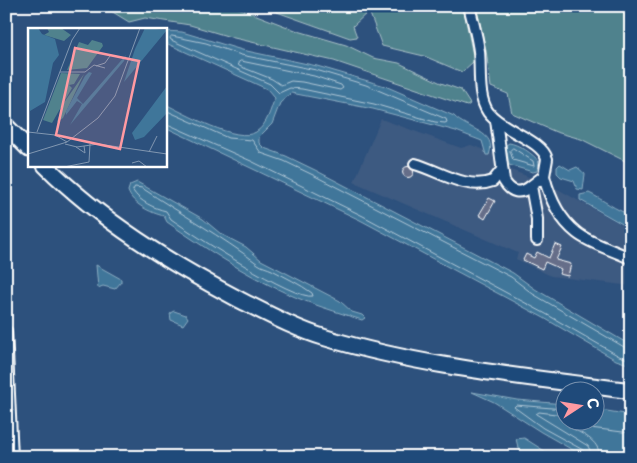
<svg xmlns="http://www.w3.org/2000/svg" width="637" height="463" font-family="'Playpen Sans',sans-serif">
	<style>
		.built { fill: #3e5a81 }
		.green { fill: #50828d; stroke: #a8c0c6 }
		.water { fill: #3f769a; stroke: #8cadc2 }
		.lines { fill: none; stroke-linecap: round; stroke-linejoin: round }
		.shore { stroke: #b2c8d7; stroke-width: 1 }
		.building { fill: #666e89; stroke: #fff }
		.minor-casing { stroke: #fff; stroke-width: 14 }
		.highway-casing { stroke: #fff; stroke-width: 19 }
		.minor { stroke: #1f4a7a; stroke-width: 10 }
		.highway { stroke: #1f4a7a; stroke-width: 15 }
		.inset-road { fill: none; stroke: #8197b1; stroke-width: 1 }
		.view { fill: #ff9aa2; fill-opacity: 0.15; stroke: #ff9aa2; stroke-width: 2.5 }
		.inset-edge { fill: none; stroke: #fff; stroke-width: 2.5 }
	</style>
	<rect width="100%" height="100%" fill="#2d517d"/>
	<filter id="ink" filterUnits="userSpaceOnUse"><feTurbulence type="fractalNoise" baseFrequency=".02" numOctaves="2"/><feDisplacementMap in="SourceGraphic" scale="10" xChannelSelector="R" yChannelSelector="G"/><feConvolveMatrix kernelMatrix="1 2 1 2 8 2 1 2 1" color-interpolation-filters="sRGB"/></filter>
	<g filter="url(#ink)">
		<path class="built" d="M381,119L461,148L471,145L497,155L511,170L554,187L629,229L631,286L551,276L516,259L518,253L354,182Z"/>
		<path class="green" d="M103,6H233L298,31L346,45L373,58L399,63L441,83L461,90L470,104L467,106L334,61L234,38L190,25L145,18L129,22Z
			M260,6H463L474,61L462,72L424,56L382,46L369,11L353,26L357,37L350,38Z
			M476,6H631V164L581,139L556,132L512,113L508,94L491,87L486,50Z"/>
		<path class="water" d="M165,31L182,32L242,50L317,66L385,86L454,116C467,130 498,131 489,155H486L482,141L456,131L373,109L291,93L280,103L272,124L259,137V143L264,148L286,156L315,170L513,273L535,289L625,342L631,347V365L616,360L544,318L360,220L165,127V104C184,113 238,144 256,132C268,124 270,110 275,98L267,89L168,44L165,42Z
			M509,143C518,144 534,154 539,162L537,171L533,172L509,165L506,145Z
			M560,164L570,170L577,167L585,174L583,190L577,189L574,181L561,177L557,173V167Z
			M137,182L203,219L221,234L246,247L261,260L340,301L352,312L362,315L365,318L362,320C337,312 310,304 286,293C244,274 205,248 167,222L164,216C151,213 132,204 128,191L130,185Z
			M589,193C604,200 615,210 631,215V229L580,200V195Z
			M96,265L121,279V282L115,289L103,286L98,288Z
			M174,311L186,315L188,318L183,325L171,320L170,313Z
			M472,392L517,400L564,404V420H594L595,409L631,415V457H585L541,432L494,402Z
			M524,438L554,457H525L518,447L516,439Z"/>
		<g class="lines">
			<path class="shore" d="M172,36L206,43L241,55L316,70L366,85L446,119L447,122L445,123L435,122L374,104L302,89L290,88L279,93L270,84L171,40L170,38Z
				M241,61L314,76L341,85L343,88L340,90L302,82L291,81L281,85L272,79L239,66L238,63Z
				M165,110L228,138L252,140L261,153L284,161L313,175L511,277L533,294L631,351
				M165,123L251,161L363,216L546,314L619,356L631,360
				M513,148L533,161L534,166L513,160L510,151Z
				M135,187L142,188C181,214 221,236 258,264C262,267 268,268 272,270C285,277 300,284 312,293L313,296C295,301 191,233 171,219L166,211C154,208 140,202 133,191Z
				M564,409L516,405L514,407L543,428L583,450L586,457
				M564,415L539,412L536,414L588,446L593,457
				M572,420L568,423V426C581,434 599,439 600,457
				M580,420L590,428L631,433"/>
		</g>
		<path class="building" d="M402.5 172a5.5 5.5 0 1 1 11 0a5.5 5.5 0 1 1-11 0Z
			M489,198L495,201L485,219L479,215Z
			M555,244L562,247L556,260L571,264L568,276L559,274L561,269L545,262L542,269L523,260L526,254L534,258L537,252L549,258Z"/>
		<g class="lines">
			<g class="minor-casing">
				<path id="minor" d="M469,6C473,21 477,36 479,51C481,70 477,96 488,112C502,131 541,139 547,159L544,176L531,186L537,219V240
					M496,120L504,181C511,193 520,195 531,186
					M415,164C440,171 466,191 493,181L501,171
					M544,176C549,196 559,219 577,233C591,244 613,250 630,258
					M6,331L12,457"/>
			</g>
			<g class="highway-casing">
				<path id="highway" d="M6,126L29,149
					M45,165C101,221 170,263 240,300C268,314 296,329 326,338C425,368 529,377 631,391"/>
			</g>
			<use href="#minor" class="minor"/>
			<use href="#highway" class="highway"/>
		</g>
	</g>
	<g transform="translate(28 28)">
		<rect width="139" height="139" fill="#2d517d"/>
		<path d="M19,0H33L43,7L36,13L16,7L21,4ZM64,12L74,15L75,18L59,40L39,42L51,14L60,17ZM33,45L52,46L46,56L41,57L44,60L24,95L15,92ZM56,46L35,90L29,94L35,76Z" fill="#50828d"/>
		<path d="M0,0H10L14,6L27,11L31,27L25,35L17,74L2,83ZM117,0L139,2L96,54L107,21ZM98,27L96,33L42,97L54,76L49,73L38,87V83L57,48L61,44L64,45L49,70L55,76ZM139,58V85L116,109L107,112L104,105Z" fill="#3f769a"/>
		<path class="inset-road" d="M68,38L77,35L82,28M32,44H57L66,37L77,40M0,104L27,107L39,114M9,104L44,12L52,0M37,116L49,119L70,116L139,126M48,119L57,125L56,118M121,124L129,108M0,126L39,114L70,90L87,68L112,0M104,135L111,133L119,139M36,139L61,134L62,116"/>
		<path class="view" d="M47,20L111,33L92,121L28,107Z"/>
		<rect width="139" height="139" class="inset-edge"/>
	</g>
	<rect width="637" height="463" fill="none" stroke="#1f4a7a" stroke-width="25"/>
	<rect x="12" y="12" width="612" height="438" fill="none" stroke="#fff" stroke-width="2" filter="url(#ink)"/>
	<g transform="translate(580 406) rotate(78)"><circle r="24" fill="#1f4a7a" stroke="#7992af"/>
	<path d="M0-4L9 19L0 12L-9 19Z" fill="#ff9aa2"/>
	<text y="-8" font-size="14" font-weight="bold" text-anchor="middle" fill="#ffffff">С</text>
	</g>
</svg>
